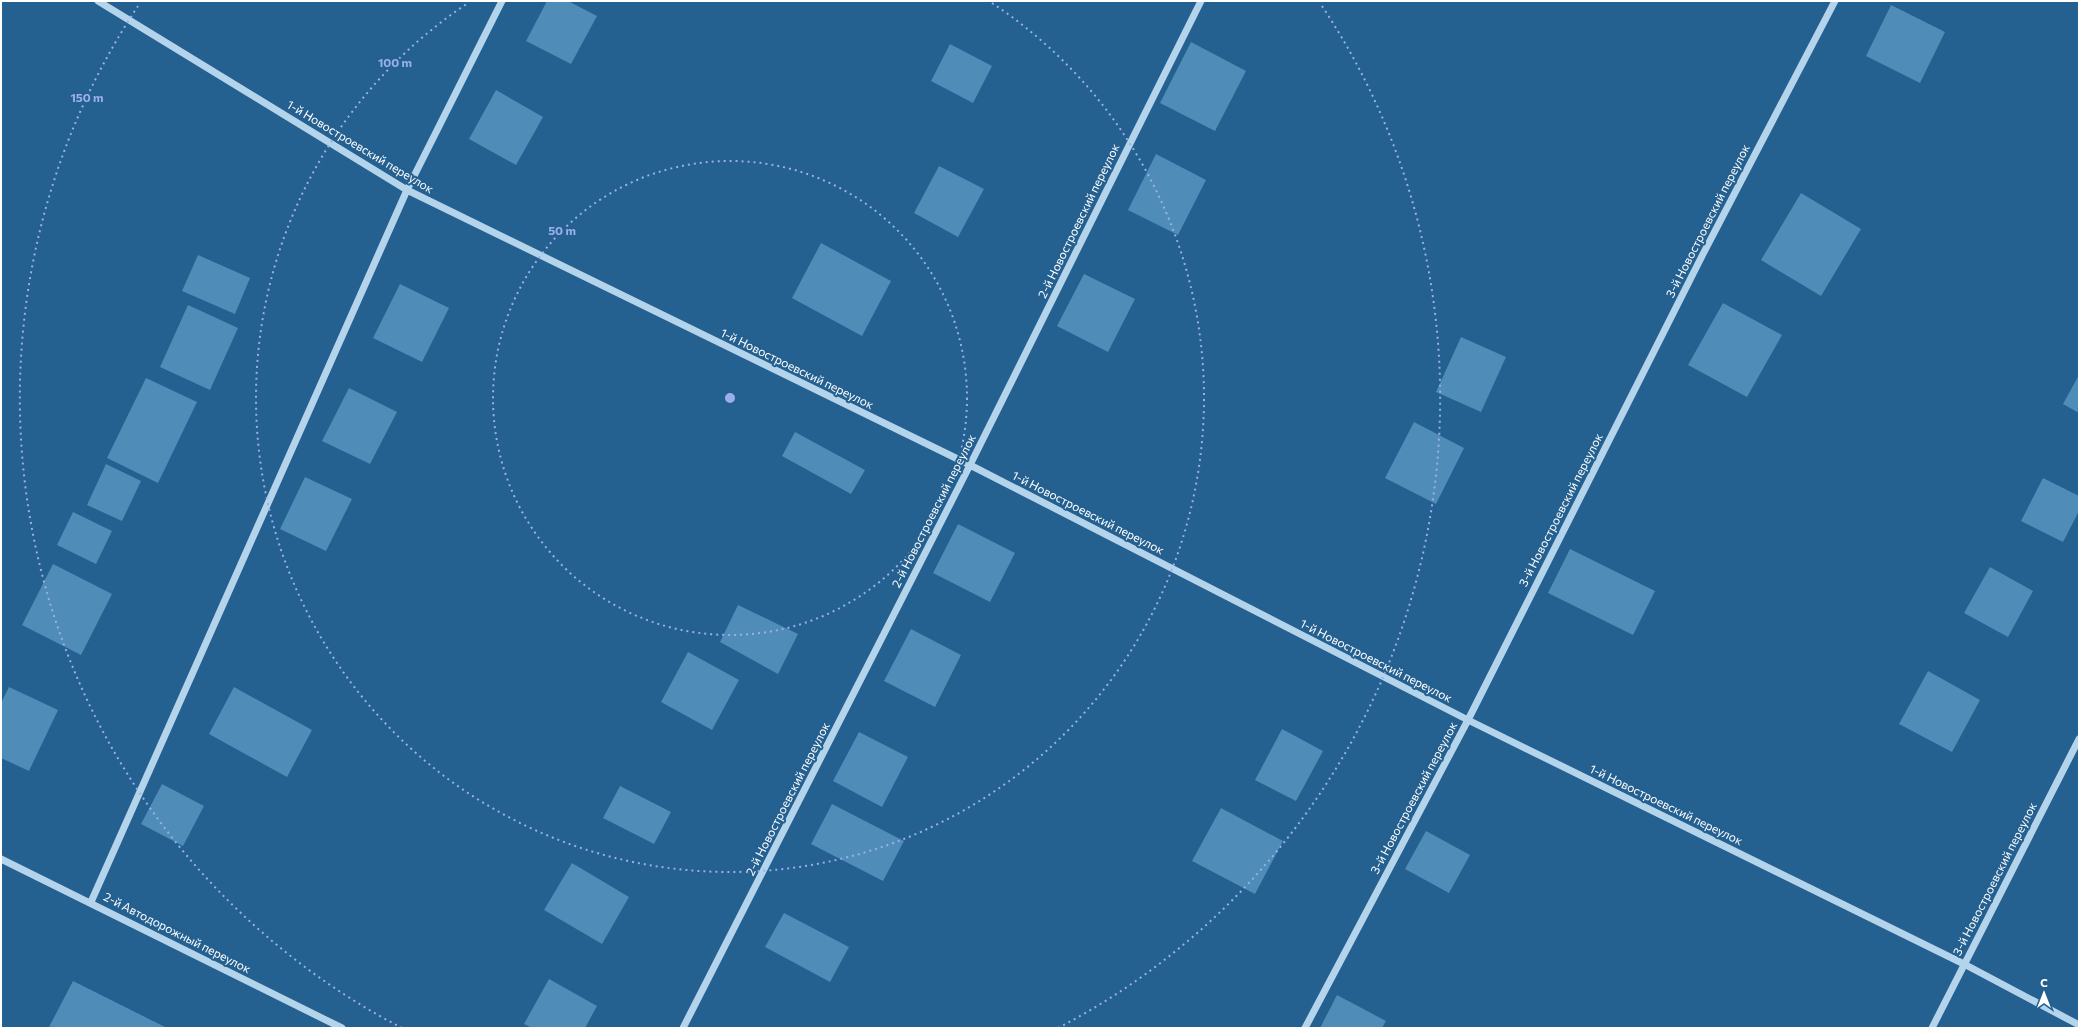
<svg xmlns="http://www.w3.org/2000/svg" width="2080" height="1029" font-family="Commissioner,sans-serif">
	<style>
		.building { fill: #508cb8 }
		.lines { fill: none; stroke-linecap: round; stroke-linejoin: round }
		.minor { stroke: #b4d4ec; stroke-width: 7 }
		.ring { fill: none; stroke: #99afed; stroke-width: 2; stroke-dasharray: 2 4 }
		.labels { text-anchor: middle; stroke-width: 4; stroke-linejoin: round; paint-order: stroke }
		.street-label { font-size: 12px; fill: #fff; stroke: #246090 }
		.centre { fill: #99afed; stroke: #246090; stroke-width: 2 }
		.ring-label { font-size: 12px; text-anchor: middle; font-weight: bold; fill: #99afed; stroke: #246090; stroke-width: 4; stroke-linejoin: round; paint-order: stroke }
	</style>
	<rect width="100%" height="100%" fill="#246090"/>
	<path class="building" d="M547,1H568L597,16L571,64L526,41Z
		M1891,5L1945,32L1920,83L1866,56Z
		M1191,42L1246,71L1215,131L1160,103Z
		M950,44L992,66L973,103L931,81Z
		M496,90L543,117L516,165L469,139Z
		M1156,154L1206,180L1178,235L1128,210Z
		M939,166L984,189L958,237L914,213Z
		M1801,193L1861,229L1821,296L1761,260Z
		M821,243L891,281L862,336L792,298Z
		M198,255L250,278L235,314L182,291Z
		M1084,274L1135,299L1108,352L1057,326Z
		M400,284L449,308L422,362L373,338Z
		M1723,303L1782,335L1747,397L1688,365Z
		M188,305L238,328L210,390L160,367Z
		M1461,337L1506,357L1481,412L1436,392Z
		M2079,375V413L2063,404Z
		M146,378L197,402L158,483L107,458Z
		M349,388L397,412L370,464L322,441Z
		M1414,422L1464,448L1436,504L1385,478Z
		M795,432L865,470L851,494L782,456Z
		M106,464L141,481L122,521L87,505Z
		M305,477L352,499L326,551L280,529Z
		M2043,478L2079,496V511L2063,542L2021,521Z
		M73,512L112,531L96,564L57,545Z
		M958,524L1015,553L990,602L933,573Z
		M1570,549L1655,591L1633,635L1548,593Z
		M53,564L112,594L81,655L22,625Z
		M1990,567L2033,591L2008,637L1964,613Z
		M738,605L798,634L778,674L720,642Z
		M911,629L961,655L935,707L884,681Z
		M688,652L739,680L712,730L661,702Z
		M1928,671L1980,700L1952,752L1899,724Z
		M9,687L58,710L29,771L1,758V703Z
		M234,687L312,730L287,777L209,734Z
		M1282,729L1323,751L1296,801L1255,780Z
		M859,732L908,757L882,807L833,781Z
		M162,784L204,806L183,846L141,824Z
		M620,786L671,812L654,844L603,818Z
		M832,804L904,841L883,881L811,844Z
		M1221,808L1283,841L1255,894L1192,861Z
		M1426,831L1470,855L1449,893L1405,869Z
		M572,863L629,897L602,944L544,910Z
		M784,913L849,947L830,982L765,947Z
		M549,979L597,1006L585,1028H532L524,1024Z
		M73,981L167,1028L49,1027Z
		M1337,995L1386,1021L1382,1028H1320Z"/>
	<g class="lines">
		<path class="minor" d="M98,1L407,190L970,465L1468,720L1964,964L2079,1025
			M1,859L342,1028
			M91,902L407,190L502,1
			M683,1028L970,465L1201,1
			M1305,1028L1468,720L1703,254L1835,1
			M1932,1028L2079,739"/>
	</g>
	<g class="ring">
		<circle cx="730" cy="398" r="237"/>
		<path d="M992 3A474 474 0 1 1 468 3"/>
		<path d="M402 1028A710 710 0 0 1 138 6M1322 6A710 710 0 0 1 1058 1028"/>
	</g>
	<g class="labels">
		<g class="street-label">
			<text transform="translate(360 147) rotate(31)" y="4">1-й Новостроевский переулок</text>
			<text transform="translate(1079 221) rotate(-64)" y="4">2-й Новостроевский переулок</text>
			<text transform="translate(1708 221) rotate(-63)" y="4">3-й Новостроевский переулок</text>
			<text transform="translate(797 369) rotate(26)" y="4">1-й Новостроевский переулок</text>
			<text transform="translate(1561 510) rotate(-63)" y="4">3-й Новостроевский переулок</text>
			<text transform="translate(934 511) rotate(-63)" y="4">2-й Новостроевский переулок</text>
			<text transform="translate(1088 513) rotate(27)" y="4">1-й Новостроевский переулок</text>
			<text transform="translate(1376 661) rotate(27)" y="4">1-й Новостроевский переулок</text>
			<text transform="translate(1414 798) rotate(-62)" y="4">3-й Новостроевский переулок</text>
			<text transform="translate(788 799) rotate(-63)" y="4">2-й Новостроевский переулок</text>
			<text transform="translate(1666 805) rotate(26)" y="4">1-й Новостроевский переулок</text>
			<text transform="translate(1995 879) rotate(-63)" y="4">3-й Новостроевский переулок</text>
			<text transform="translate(177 933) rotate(27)" y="4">2-й Автодорожный переулок</text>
		</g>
	</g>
	<circle cx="730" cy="398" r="6" class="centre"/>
	<g class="ring-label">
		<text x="395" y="67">100 m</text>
		<text x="87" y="102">150 m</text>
		<text x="562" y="235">50 m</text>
	</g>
	<rect width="2080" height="1029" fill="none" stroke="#ffffff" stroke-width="4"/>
	<g transform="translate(2044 993)" stroke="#246090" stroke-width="3" paint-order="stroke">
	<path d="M0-3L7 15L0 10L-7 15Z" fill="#ffffff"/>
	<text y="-6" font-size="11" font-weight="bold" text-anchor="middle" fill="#ffffff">С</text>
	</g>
</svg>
